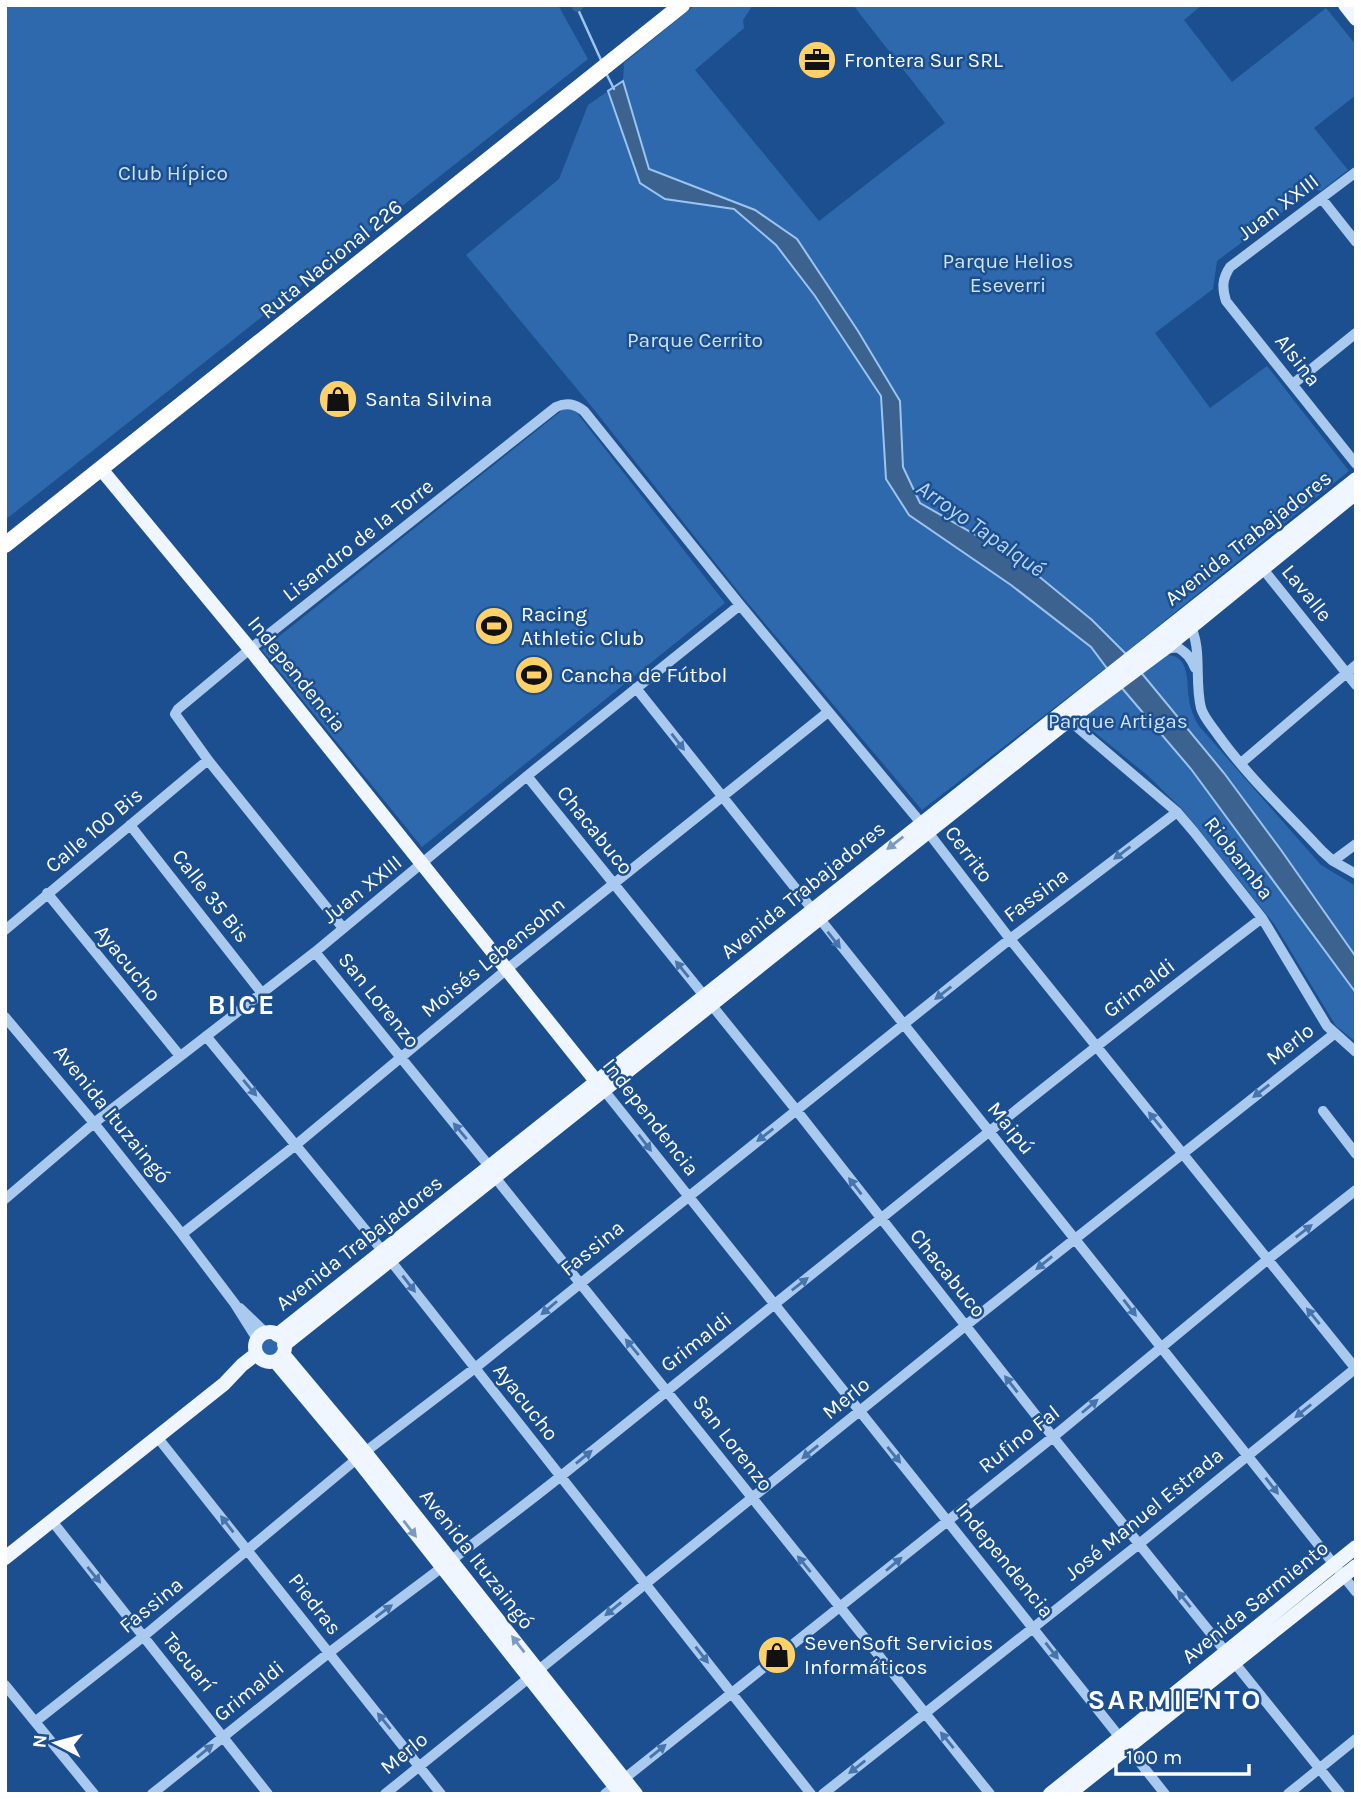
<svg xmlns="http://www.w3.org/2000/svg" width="1361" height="1799" font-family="Karla,sans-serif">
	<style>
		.green { fill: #2e69ad }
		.water { fill: #3c6290; stroke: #9cc4f0; stroke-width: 2 }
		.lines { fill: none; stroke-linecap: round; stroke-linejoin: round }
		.stream { stroke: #9cc4f0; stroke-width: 2.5 }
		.canal { stroke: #3c6290; stroke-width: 10 }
		.minor { stroke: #a9c9ee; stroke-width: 10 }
		.major { stroke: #f0f6ff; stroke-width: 14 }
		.highway { stroke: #fff; stroke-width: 16 }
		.oneway { fill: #4674ac }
		.oneway2 { fill: #7b9ac1 }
		.labels { text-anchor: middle; stroke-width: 5; stroke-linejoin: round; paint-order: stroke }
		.poi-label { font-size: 21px; fill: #fff; stroke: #1b4f8f; text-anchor: start }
		.park-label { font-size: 21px; fill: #cfe3fa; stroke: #1b4f8f }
		.street-label { font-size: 21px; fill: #fff; stroke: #1b4f8f }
		.water-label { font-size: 23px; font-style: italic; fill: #b5d3f5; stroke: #1b4f8f }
		.district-label { font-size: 28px; font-weight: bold; letter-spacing: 2px; fill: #fff; stroke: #1b4f8f }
	</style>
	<rect width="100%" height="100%" fill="#1b4f8f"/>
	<path class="green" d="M5,5H558L588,59L5,520Z
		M695,5H753L743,20L744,28L695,70L819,221L945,123L853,5H1202L1184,20L1232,82L1326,8L1356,45V95L1314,128L1348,170L1321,191L1313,189L1217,261L1213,289L1155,333L1210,408L1267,366L1349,471L1125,653L1092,620L1019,560L920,503L903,467L900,401L858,331L797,239L755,210L649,169L623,81L624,63Z
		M608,91L640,183L665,199L734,209L776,245L815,296L881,396L886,479L1011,585L1091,647L1107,667L922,810L741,595L592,407L466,255L559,179L588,105Z
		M570,404L725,603L422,847L262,650Z
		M1166,655C1191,655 1186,682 1189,699C1190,709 1194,717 1199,726L1321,865L1356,886V957L1281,850L1224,773L1140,673Z
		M1121,687L1191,769L1356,993V1042L1336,1026L1275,925L1182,809L1147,775L1083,723L1084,714Z
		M260 1347a9 9 0 1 1 18 0a9 9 0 1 1-18 0Z"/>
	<path class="water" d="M623,81L649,169L755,210L797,239L858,331L900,401L903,467L920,503L1019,560L1092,620L1125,653L1224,773L1281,850L1356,957V993L1191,769L1121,687L1091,647L1011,585L909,515L886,479L881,396L815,296L776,245L734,209L665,199L640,183L608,91Z"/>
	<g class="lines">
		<path class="stream" d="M576,5L601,60
			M606,73L614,89"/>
		<path class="canal" d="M577,7L579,5"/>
		<path class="minor" d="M1356,172L1230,267C1222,279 1222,288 1226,301L1356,464
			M1322,199L1356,242
			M1293,384L1356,333
			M1259,564L1356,685
			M1189,623C1203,648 1194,680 1201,708C1204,718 1212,726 1218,735C1248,777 1287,813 1322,851L1333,861L1356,874
			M1166,649L1177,647C1187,653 1191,658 1195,668
			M636,688L1356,1592
			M1064,716L1177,812L1194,832L1262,918L1327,1026L1356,1052
			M1241,763L1356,665
			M527,776L797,1111L1053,1437L1340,1794
			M130,825L261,992
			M1333,861L1356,844
			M47,893L180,1056
			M343,928L208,760L175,714L178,709L250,649L556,407C567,402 575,404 584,411L740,605L921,823L1010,939L1356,1369
			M5,930L208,760
			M315,952L489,1166L494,1176L990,1794
			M5,1017L94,1123L182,1234L235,1304L257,1339
			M206,1036L390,1260L811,1794
			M603,1089L1165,1794
			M1323,1111L1356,1154
			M5,1199L94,1123L315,952L527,776L740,605
			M182,1234L297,1144L506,970L828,712
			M240,1308L266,1333
			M158,1438L441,1794
			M52,1521L268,1794
			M5,1685L94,1794
			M36,1721L144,1636L365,1452L475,1368L1010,939L1177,812
			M152,1794C211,1747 270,1699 330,1652C406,1593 486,1536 561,1476C795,1289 1025,1099 1262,918
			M385,1794L965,1326L1334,1034
			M605,1794L1053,1437L1267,1260L1356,1190
			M823,1794L1139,1544L1356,1368
			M1288,1794L1356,1739"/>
		<path class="major" d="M1345,5L1356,19
			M101,469L250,649L600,1086
			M255 1347a15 15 0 1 1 30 0a15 15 0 1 1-30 0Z
			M277,1335L1356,479
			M284,1345L1069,720L1163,650L1356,493
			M283,1354L365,1452L636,1794
			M275,1361L357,1459L621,1794
			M5,1558L224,1384L242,1365L256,1354
			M1050,1794L1356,1547
			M1069,1794L1356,1566"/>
		<path class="highway" d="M5,545L682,5"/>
	</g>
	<defs><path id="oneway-solid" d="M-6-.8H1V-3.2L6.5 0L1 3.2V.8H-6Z" transform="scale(1.75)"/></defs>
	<g class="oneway">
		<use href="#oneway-solid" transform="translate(678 742) rotate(52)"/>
		<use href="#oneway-solid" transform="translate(1122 853) rotate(143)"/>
		<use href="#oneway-solid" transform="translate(834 940) rotate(52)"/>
		<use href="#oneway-solid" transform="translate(682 969) rotate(-129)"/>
		<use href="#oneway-solid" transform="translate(943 993) rotate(142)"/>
		<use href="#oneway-solid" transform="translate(250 1088) rotate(50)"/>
		<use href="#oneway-solid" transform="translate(1261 1091) rotate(142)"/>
		<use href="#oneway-solid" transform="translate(1155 1120) rotate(-129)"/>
		<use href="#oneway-solid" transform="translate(460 1131) rotate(-130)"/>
		<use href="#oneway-solid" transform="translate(765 1135) rotate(142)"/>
		<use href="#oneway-solid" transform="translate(645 1143) rotate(52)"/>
		<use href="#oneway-solid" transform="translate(855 1186) rotate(-128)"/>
		<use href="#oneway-solid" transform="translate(1304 1231) rotate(-38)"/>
		<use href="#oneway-solid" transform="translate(1044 1263) rotate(141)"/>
		<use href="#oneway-solid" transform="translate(409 1284) rotate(52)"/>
		<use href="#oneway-solid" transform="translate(800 1284) rotate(-38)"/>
		<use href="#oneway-solid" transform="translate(549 1308) rotate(140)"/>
		<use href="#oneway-solid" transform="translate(1130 1308) rotate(52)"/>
		<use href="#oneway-solid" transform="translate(1313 1316) rotate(-129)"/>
		<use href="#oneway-solid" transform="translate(632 1347) rotate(-130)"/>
		<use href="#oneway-solid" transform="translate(1011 1384) rotate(-128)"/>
		<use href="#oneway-solid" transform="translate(1090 1406) rotate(-40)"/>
		<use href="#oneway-solid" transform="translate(1303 1411) rotate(141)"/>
		<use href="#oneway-solid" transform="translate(810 1452) rotate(141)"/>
		<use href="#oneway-solid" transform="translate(894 1455) rotate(51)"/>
		<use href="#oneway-solid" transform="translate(584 1457) rotate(-39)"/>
		<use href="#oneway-solid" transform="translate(1272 1486) rotate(52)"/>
		<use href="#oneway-solid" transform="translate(227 1524) rotate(-128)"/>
		<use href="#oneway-solid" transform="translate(804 1564) rotate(-129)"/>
		<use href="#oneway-solid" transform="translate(894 1564) rotate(-40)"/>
		<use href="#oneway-solid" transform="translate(94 1575) rotate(51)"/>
		<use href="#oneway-solid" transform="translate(1184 1599) rotate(-129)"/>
		<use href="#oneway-solid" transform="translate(613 1609) rotate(141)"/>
		<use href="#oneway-solid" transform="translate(384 1611) rotate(-37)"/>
		<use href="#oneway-solid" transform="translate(1052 1651) rotate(52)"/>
		<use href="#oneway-solid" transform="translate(702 1655) rotate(52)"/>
		<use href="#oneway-solid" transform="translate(384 1721) rotate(-129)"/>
		<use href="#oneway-solid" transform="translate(947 1740) rotate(-129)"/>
		<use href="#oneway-solid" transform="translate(205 1751) rotate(-39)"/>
		<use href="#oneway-solid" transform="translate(658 1751) rotate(-39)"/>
		<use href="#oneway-solid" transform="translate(857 1767) rotate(142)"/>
	</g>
	<g class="oneway2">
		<use href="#oneway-solid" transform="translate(895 843) rotate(142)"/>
		<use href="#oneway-solid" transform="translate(410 1529) rotate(52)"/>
		<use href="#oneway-solid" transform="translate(518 1644) rotate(-128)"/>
	</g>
	<defs>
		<g id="office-disc" transform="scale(2.0125)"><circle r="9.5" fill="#ffd166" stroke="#1b4f8f"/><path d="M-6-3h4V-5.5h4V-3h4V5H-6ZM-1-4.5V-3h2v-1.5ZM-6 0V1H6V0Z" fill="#111"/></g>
		<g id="shop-disc" transform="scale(2.0125)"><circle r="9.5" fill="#ffd166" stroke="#1b4f8f"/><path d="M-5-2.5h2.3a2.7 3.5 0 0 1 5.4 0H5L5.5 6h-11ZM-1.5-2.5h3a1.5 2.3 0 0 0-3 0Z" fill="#111"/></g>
		<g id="stadium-disc" transform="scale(2.0125)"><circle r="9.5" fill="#ffd166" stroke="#1b4f8f"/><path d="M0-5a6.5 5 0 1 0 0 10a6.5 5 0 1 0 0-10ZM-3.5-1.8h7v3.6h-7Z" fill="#111"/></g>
	</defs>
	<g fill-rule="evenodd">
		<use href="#office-disc" x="817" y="60"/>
		<use href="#shop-disc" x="338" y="399"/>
		<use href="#stadium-disc" x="494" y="626"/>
		<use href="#stadium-disc" x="534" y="675"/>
		<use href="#shop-disc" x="777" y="1655"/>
	</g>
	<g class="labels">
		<g class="poi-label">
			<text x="844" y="67">Frontera Sur SRL</text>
			<text x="365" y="406">Santa Silvina</text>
			<text x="521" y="621">Racing<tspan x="521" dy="24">Athletic Club</tspan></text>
			<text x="561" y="682">Cancha de Fútbol</text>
			<text x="804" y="1650">SevenSoft Servicios<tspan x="804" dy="24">Informáticos</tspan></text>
		</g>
		<g class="park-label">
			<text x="173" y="180">Club Hípico</text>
			<text x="1008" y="268">Parque Helios<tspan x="1008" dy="24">Eseverri</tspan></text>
			<text x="695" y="347">Parque Cerrito</text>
			<text x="1118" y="728">Parque Artigas</text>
		</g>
		<g class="street-label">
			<text transform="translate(1278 207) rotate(-37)" y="7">Juan XXIII</text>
			<text transform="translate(331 259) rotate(-39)" y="7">Ruta Nacional 226</text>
			<text transform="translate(1298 360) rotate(52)" y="7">Alsina</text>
			<text transform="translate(1248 538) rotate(-38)" y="7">Avenida Trabajadores</text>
			<text transform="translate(358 540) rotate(-38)" y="7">Lisandro de la Torre</text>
			<text transform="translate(1307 593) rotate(51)" y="7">Lavalle</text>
			<text transform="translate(297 674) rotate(51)" y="7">Independencia</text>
			<text transform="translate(94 830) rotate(-40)" y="7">Calle 100 Bis</text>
			<text transform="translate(595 830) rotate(51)" y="7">Chacabuco</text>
			<text transform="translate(969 854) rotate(53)" y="7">Cerrito</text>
			<text transform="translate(1239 858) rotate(52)" y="7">Riobamba</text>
			<text transform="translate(362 889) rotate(-39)" y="7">Juan XXIII</text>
			<text transform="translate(803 890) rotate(-39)" y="7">Avenida Trabajadores</text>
			<text transform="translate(1036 895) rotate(-37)" y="7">Fassina</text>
			<text transform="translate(211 896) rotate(52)" y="7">Calle 35 Bis</text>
			<text transform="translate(493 957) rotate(-39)" y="7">Moisés Lebensohn</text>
			<text transform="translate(128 963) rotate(51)" y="7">Ayacucho</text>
			<text transform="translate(1139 988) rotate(-37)" y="7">Grimaldi</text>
			<text transform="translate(379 1000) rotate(51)" y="7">San Lorenzo</text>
			<text transform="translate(1290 1044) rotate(-38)" y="7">Merlo</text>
			<text transform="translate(112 1114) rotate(51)" y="7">Avenida Ituzaingó</text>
			<text transform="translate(651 1117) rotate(52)" y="7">Independencia</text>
			<text transform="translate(1011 1128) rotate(51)" y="7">Maipú</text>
			<text transform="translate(359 1243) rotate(-38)" y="7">Avenida Trabajadores</text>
			<text transform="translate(592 1248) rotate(-39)" y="7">Fassina</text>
			<text transform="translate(948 1273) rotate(51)" y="7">Chacabuco</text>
			<text transform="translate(696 1342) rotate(-38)" y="7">Grimaldi</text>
			<text transform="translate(846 1398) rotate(-39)" y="7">Merlo</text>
			<text transform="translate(526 1402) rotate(52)" y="7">Ayacucho</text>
			<text transform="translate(1019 1439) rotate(-38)" y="7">Rufino Fal</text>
			<text transform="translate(733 1443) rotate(52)" y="7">San Lorenzo</text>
			<text transform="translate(1144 1514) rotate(-39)" y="7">José Manuel Estrada</text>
			<text transform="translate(477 1559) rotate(52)" y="7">Avenida Ituzaingó</text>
			<text transform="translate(1005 1560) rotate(51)" y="7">Independencia</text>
			<text transform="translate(1255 1602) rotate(-39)" y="7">Avenida Sarmiento</text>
			<text transform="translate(315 1604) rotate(52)" y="7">Piedras</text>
			<text transform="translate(151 1605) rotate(-39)" y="7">Fassina</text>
			<text transform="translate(189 1662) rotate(51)" y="7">Tacuarí</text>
			<text transform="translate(249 1691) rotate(-39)" y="7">Grimaldi</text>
			<text transform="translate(404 1753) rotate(-39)" y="7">Merlo</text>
		</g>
		<g class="water-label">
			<text transform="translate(981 528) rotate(35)" y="8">Arroyo Tapalqué</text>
		</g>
		<g class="district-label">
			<text x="242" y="1014">BICE</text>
			<text x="1175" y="1709">SARMIENTO</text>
		</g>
	</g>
	<rect width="1361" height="1799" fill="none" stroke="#ffffff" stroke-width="14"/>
	<g transform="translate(56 1743) rotate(276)" stroke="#1b4f8f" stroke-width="5" paint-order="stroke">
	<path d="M0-5L12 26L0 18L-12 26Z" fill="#ffffff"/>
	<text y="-10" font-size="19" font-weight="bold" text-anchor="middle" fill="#ffffff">N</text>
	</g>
	<path d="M1116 1764v10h133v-10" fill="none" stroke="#ffffff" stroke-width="3.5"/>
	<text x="1126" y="1764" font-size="21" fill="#ffffff" stroke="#1b4f8f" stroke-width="5" paint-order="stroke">100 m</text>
</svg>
